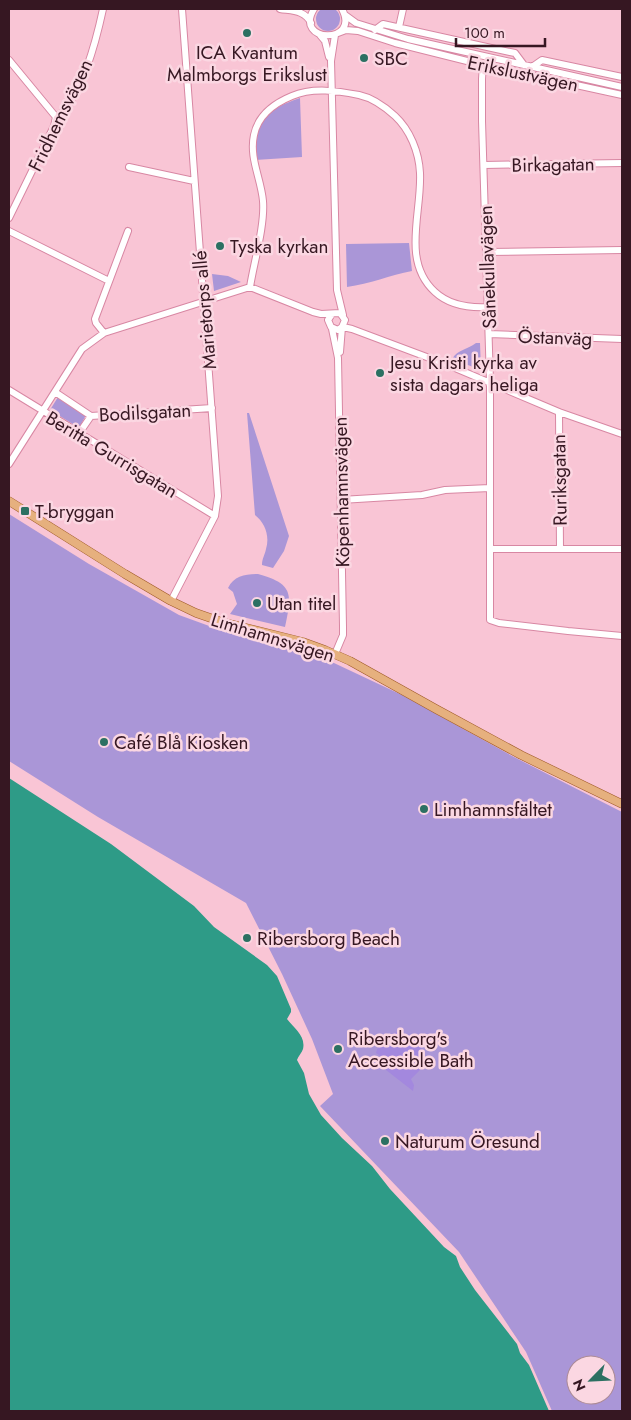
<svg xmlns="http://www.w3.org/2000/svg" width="631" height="1420" font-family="Jost,sans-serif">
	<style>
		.green { fill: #aa96d7; fill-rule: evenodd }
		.forest { fill: #a388de }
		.water { fill: #2e9b87 }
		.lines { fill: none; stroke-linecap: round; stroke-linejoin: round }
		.minor-casing { stroke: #d887a3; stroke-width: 8 }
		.major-casing { stroke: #9e5826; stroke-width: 9 }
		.minor { stroke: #fff; stroke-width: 6 }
		.major { stroke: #e6b07e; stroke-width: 8 }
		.poi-dot { fill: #2c7062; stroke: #fbd7e2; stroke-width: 2 }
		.labels { text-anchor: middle; stroke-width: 5; stroke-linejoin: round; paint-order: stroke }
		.poi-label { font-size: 19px; fill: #361722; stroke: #fbd7e2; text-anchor: start }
		.street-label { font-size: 19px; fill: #361722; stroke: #fbd7e2 }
	</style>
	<rect width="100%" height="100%" fill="#f9c5d5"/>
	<path class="green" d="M316 19a12 12 0 1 1 24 0a12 12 0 1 1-24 0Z
		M300,98L302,157L255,160C254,123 266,109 300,98Z
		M409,243L412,271C390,275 370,284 347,287L346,244Z
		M212,274L228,276L241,282L214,291Z
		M476,343H480L481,370L452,359C458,349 467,350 476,343Z
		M58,397L86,415L79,428L50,410Z
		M247,413H249L289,536L284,551L273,568L262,565C262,558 265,555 266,549C270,536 265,523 255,515Z
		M9,514L89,564L179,615L223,631L334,663L402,695L514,757L622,812V1411H552L526,1352L459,1252L320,1106L333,1094L312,1039L282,974L246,903L98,817L9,761ZM576,1365H606V1395H576Z
		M258,574C294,584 292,594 285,627L230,614L237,604L233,592L228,588C234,576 245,574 258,574Z"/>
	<path class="forest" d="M398,1032C402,1034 406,1034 410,1035C421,1041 425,1054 419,1065L420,1070L411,1079L414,1085L413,1091L386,1070L382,1057L376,1053C378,1043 388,1034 398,1032Z"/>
	<path class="water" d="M9,778L111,844L194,906L214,927L267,965L277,976L291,1009V1012L287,1019C294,1028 306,1036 303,1049C302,1053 298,1056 297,1060L304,1073L309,1094L321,1115L342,1138L372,1166L390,1189L444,1247L456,1256L460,1267L475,1290L517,1344L520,1353L529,1365L549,1411H9Z"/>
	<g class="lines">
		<g class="minor-casing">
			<path id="minor" d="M280,9C292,11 305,10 311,23
				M314,9C293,43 361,45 342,9
				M345,15L356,23L408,39L622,87
				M399,27L403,9
				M375,30L383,24L510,52L515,53L524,65
				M338,33L346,30L358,31L395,43L471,62L622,95
				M320,35L325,41L329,57
				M335,35L331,61L337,290L343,315
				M9,60L56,117
				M483,64L482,79V121L490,382V620L499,623L568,631L622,636
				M532,67L542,60L622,77
				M484,165L622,163
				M129,167L194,181
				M9,218L54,126L56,117C81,102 97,37 103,9
				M9,231L109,281
				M486,252L622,250
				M250,287C254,262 265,225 263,201C261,178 249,158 254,135C258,115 275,103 292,96C313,87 338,91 359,95C373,98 384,106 395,116C410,130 419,152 420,173C422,213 401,261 435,292C449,305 469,308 488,307
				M343,327L352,329L448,365L559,412L622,434
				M332,329L338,358L343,626V635L335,654
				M104,333L96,323L95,319L128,231
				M489,334L622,339
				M340,352L342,327
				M9,390L215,516
				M55,392L91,416L212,408
				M559,412L560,549
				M80,432L91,416
				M9,464L82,349L104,333L250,287L313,312L321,314L340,313L345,320L342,327L338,330L331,327L328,320L332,314
				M341,500L422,495L445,490L490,488
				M491,549H622
				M171,601L215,516L218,496L182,9"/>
		</g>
		<g class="major-casing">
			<path id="major" d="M9,501L125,574L171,601L196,613L222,622L303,642L325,650L350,661L436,709L521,755L622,804"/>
		</g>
		<use href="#minor" class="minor"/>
		<use href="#major" class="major"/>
	</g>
	<g class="poi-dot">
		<circle cx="247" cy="33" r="5"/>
		<circle cx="364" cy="58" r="5"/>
		<circle cx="220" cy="246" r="5"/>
		<circle cx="380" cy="373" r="5"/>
		<rect x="20" y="506" width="10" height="10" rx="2.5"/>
		<circle cx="257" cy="603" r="5"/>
		<circle cx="104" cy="742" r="5"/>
		<circle cx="424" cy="809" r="5"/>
		<circle cx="247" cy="938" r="5"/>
		<circle cx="338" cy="1049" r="5"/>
		<circle cx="385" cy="1141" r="5"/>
	</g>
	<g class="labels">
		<g class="poi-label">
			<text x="247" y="59" text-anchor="middle">ICA Kvantum<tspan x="247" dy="22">Malmborgs Erikslust</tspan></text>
			<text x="374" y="65">SBC</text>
			<text x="230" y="253">Tyska kyrkan</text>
			<text x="390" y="369">Jesu Kristi kyrka av<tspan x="390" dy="22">sista dagars heliga</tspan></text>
			<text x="35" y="518">T-bryggan</text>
			<text x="267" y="610">Utan titel</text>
			<text x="114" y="749">Café Blå Kiosken</text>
			<text x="434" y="816">Limhamnsfältet</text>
			<text x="257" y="945">Ribersborg Beach</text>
			<text x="348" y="1045">Ribersborg's<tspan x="348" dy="22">Accessible Bath</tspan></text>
			<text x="395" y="1148">Naturum Öresund</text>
		</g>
		<g class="street-label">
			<text transform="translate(523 73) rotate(12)" y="7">Erikslustvägen</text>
			<text transform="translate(60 115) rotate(-64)" y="7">Fridhemsvägen</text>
			<text transform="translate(553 164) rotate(-1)" y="7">Birkagatan</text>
			<text transform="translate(487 267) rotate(-92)" y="7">Sånekullavägen</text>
			<text transform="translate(204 310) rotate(-95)" y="7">Marietorps allé</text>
			<text transform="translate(555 337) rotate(2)" y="7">Östanväg</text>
			<text transform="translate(145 412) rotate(-3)" y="7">Bodilsgatan</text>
			<text transform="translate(112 454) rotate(31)" y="7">Beritta Gurrisgatan</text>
			<text transform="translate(559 480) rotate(-91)" y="7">Ruriksgatan</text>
			<text transform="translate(341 492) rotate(-91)" y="7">Köpenhamnsvägen</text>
			<text transform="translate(273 637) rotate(17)" y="7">Limhamnsvägen</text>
		</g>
	</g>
	<rect width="631" height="1420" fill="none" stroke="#361722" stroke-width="20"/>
	<g transform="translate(591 1380) rotate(246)"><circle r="24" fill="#fbd7e2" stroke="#ac8a95"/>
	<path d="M0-4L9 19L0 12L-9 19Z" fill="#2c7062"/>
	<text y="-8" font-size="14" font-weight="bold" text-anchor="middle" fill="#361722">N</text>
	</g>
	<path d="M456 38v8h89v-8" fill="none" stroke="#361722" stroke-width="2.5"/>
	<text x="464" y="38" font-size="15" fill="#361722" stroke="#fbd7e2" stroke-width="4" paint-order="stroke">100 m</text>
</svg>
